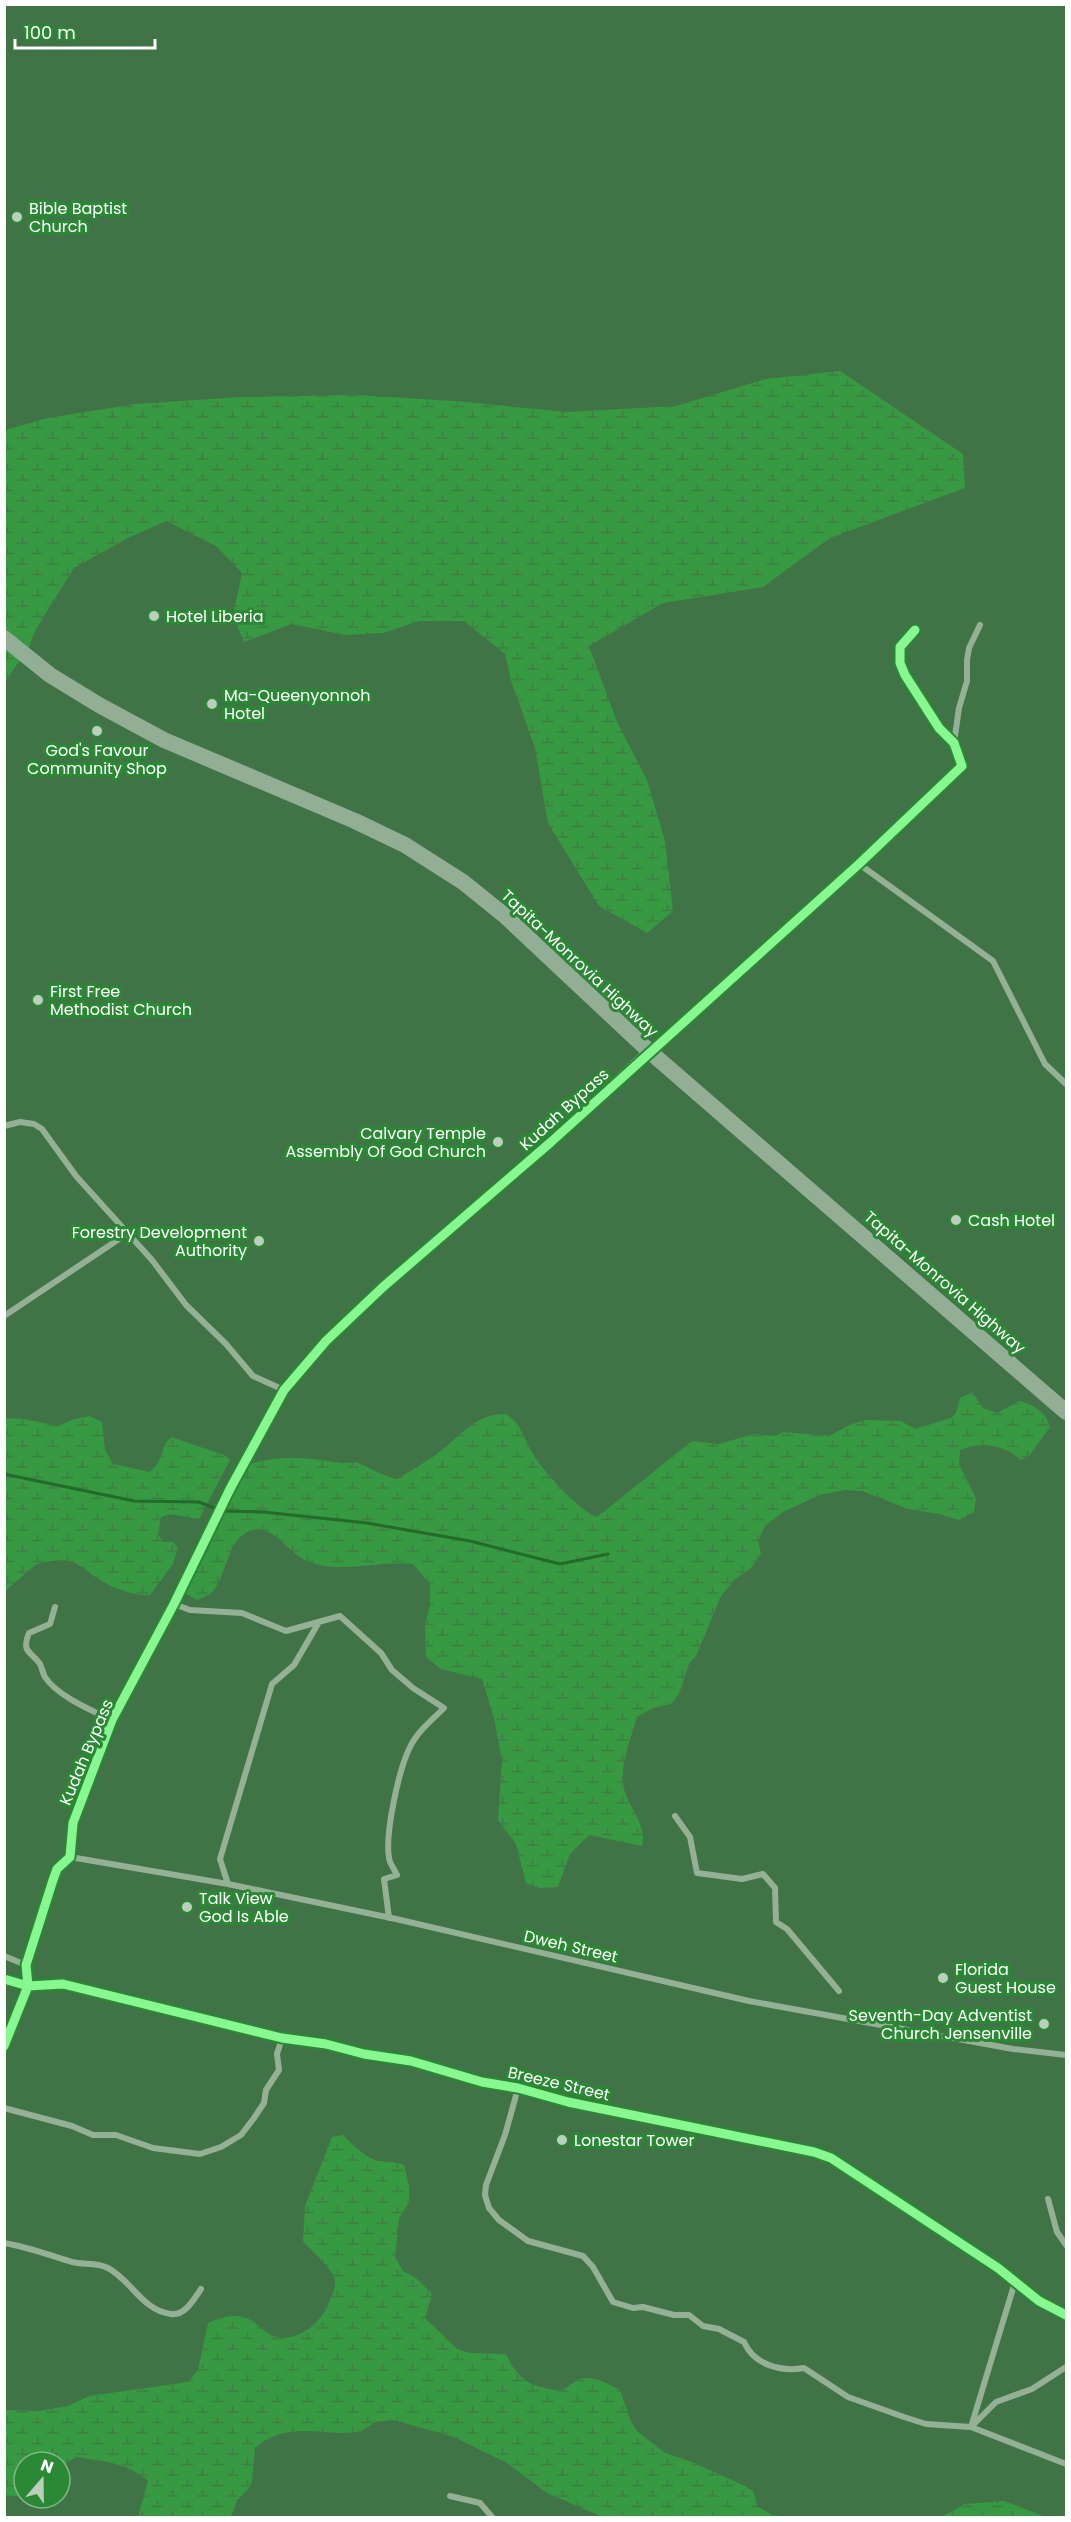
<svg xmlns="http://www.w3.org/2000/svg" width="1071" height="2522" font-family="Poppins,sans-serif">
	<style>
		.wetland { fill: url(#wetland-marsh) }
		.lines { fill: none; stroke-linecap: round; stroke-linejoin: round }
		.stream { stroke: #226b2a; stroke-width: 3 }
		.minor { stroke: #94b196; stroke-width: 6 }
		.tertiary { stroke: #94b196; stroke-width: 10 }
		.trunk { stroke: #92af96; stroke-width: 16 }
		.cycleway-casing { stroke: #2b8835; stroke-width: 13 }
		.cycleway { stroke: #87f88f; stroke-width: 9 }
		.poi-dot { fill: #bccebe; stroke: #2b8835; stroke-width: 2 }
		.labels { text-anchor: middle; stroke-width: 6; stroke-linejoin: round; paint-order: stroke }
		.poi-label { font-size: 16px; fill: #fff; stroke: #2b8835; text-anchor: start }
		.street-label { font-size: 16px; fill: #fff; stroke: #2b8835 }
	</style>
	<defs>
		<pattern id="wetland-marsh" width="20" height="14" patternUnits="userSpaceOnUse" patternTransform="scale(1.5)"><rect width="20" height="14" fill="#379941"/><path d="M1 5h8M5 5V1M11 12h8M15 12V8" fill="none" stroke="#3e7e45"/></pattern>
	</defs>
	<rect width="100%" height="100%" fill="#407346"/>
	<path class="wetland" d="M840,371L963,454L965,488L830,538L763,587L663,603L589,646L617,722L647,780L665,841L673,911L647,933L599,906L548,823L535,748L511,681L505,654L464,621H419L383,633L345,635L292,624L244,642L233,616L242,573L216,546L166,521L128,538L74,568L36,629L29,647L5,682V430L48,418L135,404L242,397L355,395L454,401L567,412L676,406L766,379Z
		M972,1392L983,1408L997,1413L1019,1401C1033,1404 1047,1413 1050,1427L1029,1456L1021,1460C1006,1445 979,1441 960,1450L959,1465L976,1498L974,1512L959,1520L939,1514L908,1509L862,1491L845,1490L820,1495L783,1512L765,1526L758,1541L761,1554L751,1568L734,1580L721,1596L696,1656L689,1664L679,1694L671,1704L653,1708L637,1717C631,1738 621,1761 623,1783C625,1805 648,1823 642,1846L589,1835L570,1854L558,1887L538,1888L526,1883L516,1844L498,1820L502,1761L494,1718L482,1679L441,1669L426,1657L425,1625L430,1605V1584L413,1564C379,1560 340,1575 307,1561C286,1552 270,1517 244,1534C227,1545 226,1576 213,1591C209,1595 203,1598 197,1600L185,1593L246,1465C277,1455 308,1457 340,1463C346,1464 352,1461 358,1463C372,1469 383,1476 397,1479C409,1472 422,1464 434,1456C458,1439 474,1413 506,1414C522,1425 522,1435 532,1452C541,1469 580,1512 597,1517L692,1441L719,1444L754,1434L775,1436L784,1432L829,1436L852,1424L866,1420L901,1421L915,1429L951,1418L956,1413L960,1398Z
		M89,1416L102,1422L105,1450L113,1464L149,1472C165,1461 158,1450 171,1437L224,1455L230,1460L199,1519L170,1514L161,1517L158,1534L164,1542H173L178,1548L173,1564L150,1595C133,1596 112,1588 97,1578C79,1566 75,1558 51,1561C47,1562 41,1562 37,1564C26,1572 16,1582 5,1591V1418L24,1419L58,1426L74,1419Z
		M343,2135C352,2144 366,2159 380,2161C389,2162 395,2162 404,2165L409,2185V2202L399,2219L395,2257L403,2271L416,2278L432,2294L425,2318L457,2349L470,2353L506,2354C515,2373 525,2385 546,2388C550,2389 557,2391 560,2390C570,2388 575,2378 585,2378C597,2377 610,2385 620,2390L631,2422L637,2431L665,2453L692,2462L745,2486L753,2491L758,2507L771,2514L784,2517H603L547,2493L507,2463L454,2437L394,2420L376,2422L361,2431L352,2433C317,2434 284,2422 255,2448L252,2481L250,2487L237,2500L233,2514L227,2517H138L148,2481C129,2463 102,2461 76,2457L61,2466L60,2471V2462H24V2497L5,2495V2410L37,2411L68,2406L89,2396L188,2382L198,2370L208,2323C219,2318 231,2314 244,2317C255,2320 261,2330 271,2335C293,2345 318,2326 327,2307C330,2299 336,2289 335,2280C334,2270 310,2250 303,2241L305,2206L332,2137Z
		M1004,2501L1046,2517H941L965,2504Z"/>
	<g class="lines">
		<path class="stream" d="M4,1474L134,1501L199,1502L217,1509
			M223,1511L263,1512L367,1523L470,1541L560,1564L608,1554"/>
		<path class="minor" d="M954,743L959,708L967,681V660L969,648L980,625
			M859,864L993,961L1045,1064L1066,1084
			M651,1050L859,864L962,766L954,743L939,728L905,675L900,663V647L915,630
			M4,1126L20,1122L34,1124L42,1129L76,1176L152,1260L186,1305L226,1344L253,1376L284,1390
			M4,1316L128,1233
			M174,1604L190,1610L242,1613L286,1631L340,1616L381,1653L392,1670L413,1688L444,1708C432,1720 417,1732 410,1747C399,1769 383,1839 390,1862C392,1866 395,1871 397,1875L384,1879L389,1918
			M55,1607L50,1624L29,1633C21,1653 31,1651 40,1664C42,1668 43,1674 45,1677C57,1696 93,1711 112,1720
			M675,1816L690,1837L697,1873L742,1879L763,1874L775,1888L776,1922L787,1929L839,1991
			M70,1857L228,1884L396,1919L749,2001L1013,2049L1066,2055
			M228,1884L220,1859L272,1684L294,1665L319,1622
			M4,1956L26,1965
			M4,1979L28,1986L63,1984L282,2038L326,2044L364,2054L411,2061L482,2082L518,2088L568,2102L814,2152L831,2158L998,2268L1039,2301L1066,2315
			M518,2088L505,2135L486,2185L485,2195L489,2208L499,2220L528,2241L583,2256L593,2267L613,2302L633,2308L643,2307L674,2315H689L703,2326L719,2329L744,2342C754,2365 781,2372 804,2368L848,2397L904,2417L926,2424L971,2427L1066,2464
			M4,2108L72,2126L93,2135H116L153,2148L200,2154L221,2147L241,2135L254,2118L264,2103L266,2090L279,2070L277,2054L282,2038
			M1048,2199L1057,2232L1066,2245
			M4,2243C28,2247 49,2255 72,2262C83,2265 97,2262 108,2268C131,2280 143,2311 171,2314C185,2316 194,2299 201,2289
			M974,2424L996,2402L1032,2389L1066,2367
			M971,2427L1015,2282
			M450,2496L480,2503L493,2518"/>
		<path class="tertiary" d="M4,2046L28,1986L26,1965L53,1880L57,1869L70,1857L73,1823L105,1736L174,1604L230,1489L284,1390L326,1341L355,1313L551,1142L649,1051"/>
		<path class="trunk" d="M4,638L50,675L99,705L164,740L355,821L405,845L463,882L504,915L649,1051L1066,1412"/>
		<g class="cycleway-casing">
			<path id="cycleway" d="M4,1979L28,1986L63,1984L282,2038L326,2044L364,2054L411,2061L482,2082L518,2088L568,2102L814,2152L831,2158L998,2268L1039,2301L1066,2315
				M4,2046L28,1986L26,1965L53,1880L57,1869L70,1857L73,1823L112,1720L174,1604L230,1489L284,1390L326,1341L383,1287L551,1142L859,864L962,766L954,743L939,728L905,675L900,663V647L915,630"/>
		</g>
		<use href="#cycleway" class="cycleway"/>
	</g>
	<g class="poi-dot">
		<circle cx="17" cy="217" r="6"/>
		<circle cx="154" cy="616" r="6"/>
		<circle cx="212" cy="704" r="6"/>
		<circle cx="97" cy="731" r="6"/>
		<circle cx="38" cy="1000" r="6"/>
		<circle cx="498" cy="1142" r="6"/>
		<circle cx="956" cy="1220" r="6"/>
		<circle cx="259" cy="1241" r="6"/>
		<circle cx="187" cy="1907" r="6"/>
		<circle cx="943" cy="1978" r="6"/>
		<circle cx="1044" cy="2024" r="6"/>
		<circle cx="562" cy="2140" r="6"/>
	</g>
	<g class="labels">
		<g class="poi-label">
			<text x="29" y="214">Bible Baptist<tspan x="29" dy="18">Church</tspan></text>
			<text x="166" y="622">Hotel Liberia</text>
			<text x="224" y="701">Ma-Queenyonnoh<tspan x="224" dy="18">Hotel</tspan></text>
			<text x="97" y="756" text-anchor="middle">God's Favour<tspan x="97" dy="18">Community Shop</tspan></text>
			<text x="50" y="997">First Free<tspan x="50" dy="18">Methodist Church</tspan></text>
			<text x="486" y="1139" text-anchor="end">Calvary Temple<tspan x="486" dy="18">Assembly Of God Church</tspan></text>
			<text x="968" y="1226">Cash Hotel</text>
			<text x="247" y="1238" text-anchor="end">Forestry Development<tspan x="247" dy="18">Authority</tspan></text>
			<text x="199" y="1904">Talk View<tspan x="199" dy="18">God Is Able</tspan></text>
			<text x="955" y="1975">Florida<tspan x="955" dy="18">Guest House</tspan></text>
			<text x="1032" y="2021" text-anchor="end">Seventh-Day Adventist<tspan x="1032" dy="18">Church Jensenville</tspan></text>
			<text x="574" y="2146">Lonestar Tower</text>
		</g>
		<g class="street-label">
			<text transform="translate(580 963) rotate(43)" y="6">Tapita-Monrovia Highway</text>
			<text transform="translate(564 1109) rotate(-42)" y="6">Kudah Bypass</text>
			<text transform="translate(945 1282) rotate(41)" y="6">Tapita-Monrovia Highway</text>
			<text transform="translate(86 1752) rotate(-67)" y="6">Kudah Bypass</text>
			<text transform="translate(571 1946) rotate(13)" y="6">Dweh Street</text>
			<text transform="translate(559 2083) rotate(13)" y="6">Breeze Street</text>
		</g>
	</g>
	<rect width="1071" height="2522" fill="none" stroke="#ffffff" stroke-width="12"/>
	<g transform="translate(42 2480) rotate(20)"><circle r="28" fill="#2b8835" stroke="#80b886" stroke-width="1.5"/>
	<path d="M0-4.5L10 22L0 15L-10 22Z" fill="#bccebe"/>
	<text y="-9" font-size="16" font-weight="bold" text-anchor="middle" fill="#ffffff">N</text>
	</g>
	<path d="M15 39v9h140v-9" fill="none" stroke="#ffffff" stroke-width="3"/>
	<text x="24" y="39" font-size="18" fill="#ffffff" stroke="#2b8835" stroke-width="4.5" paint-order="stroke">100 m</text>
</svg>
